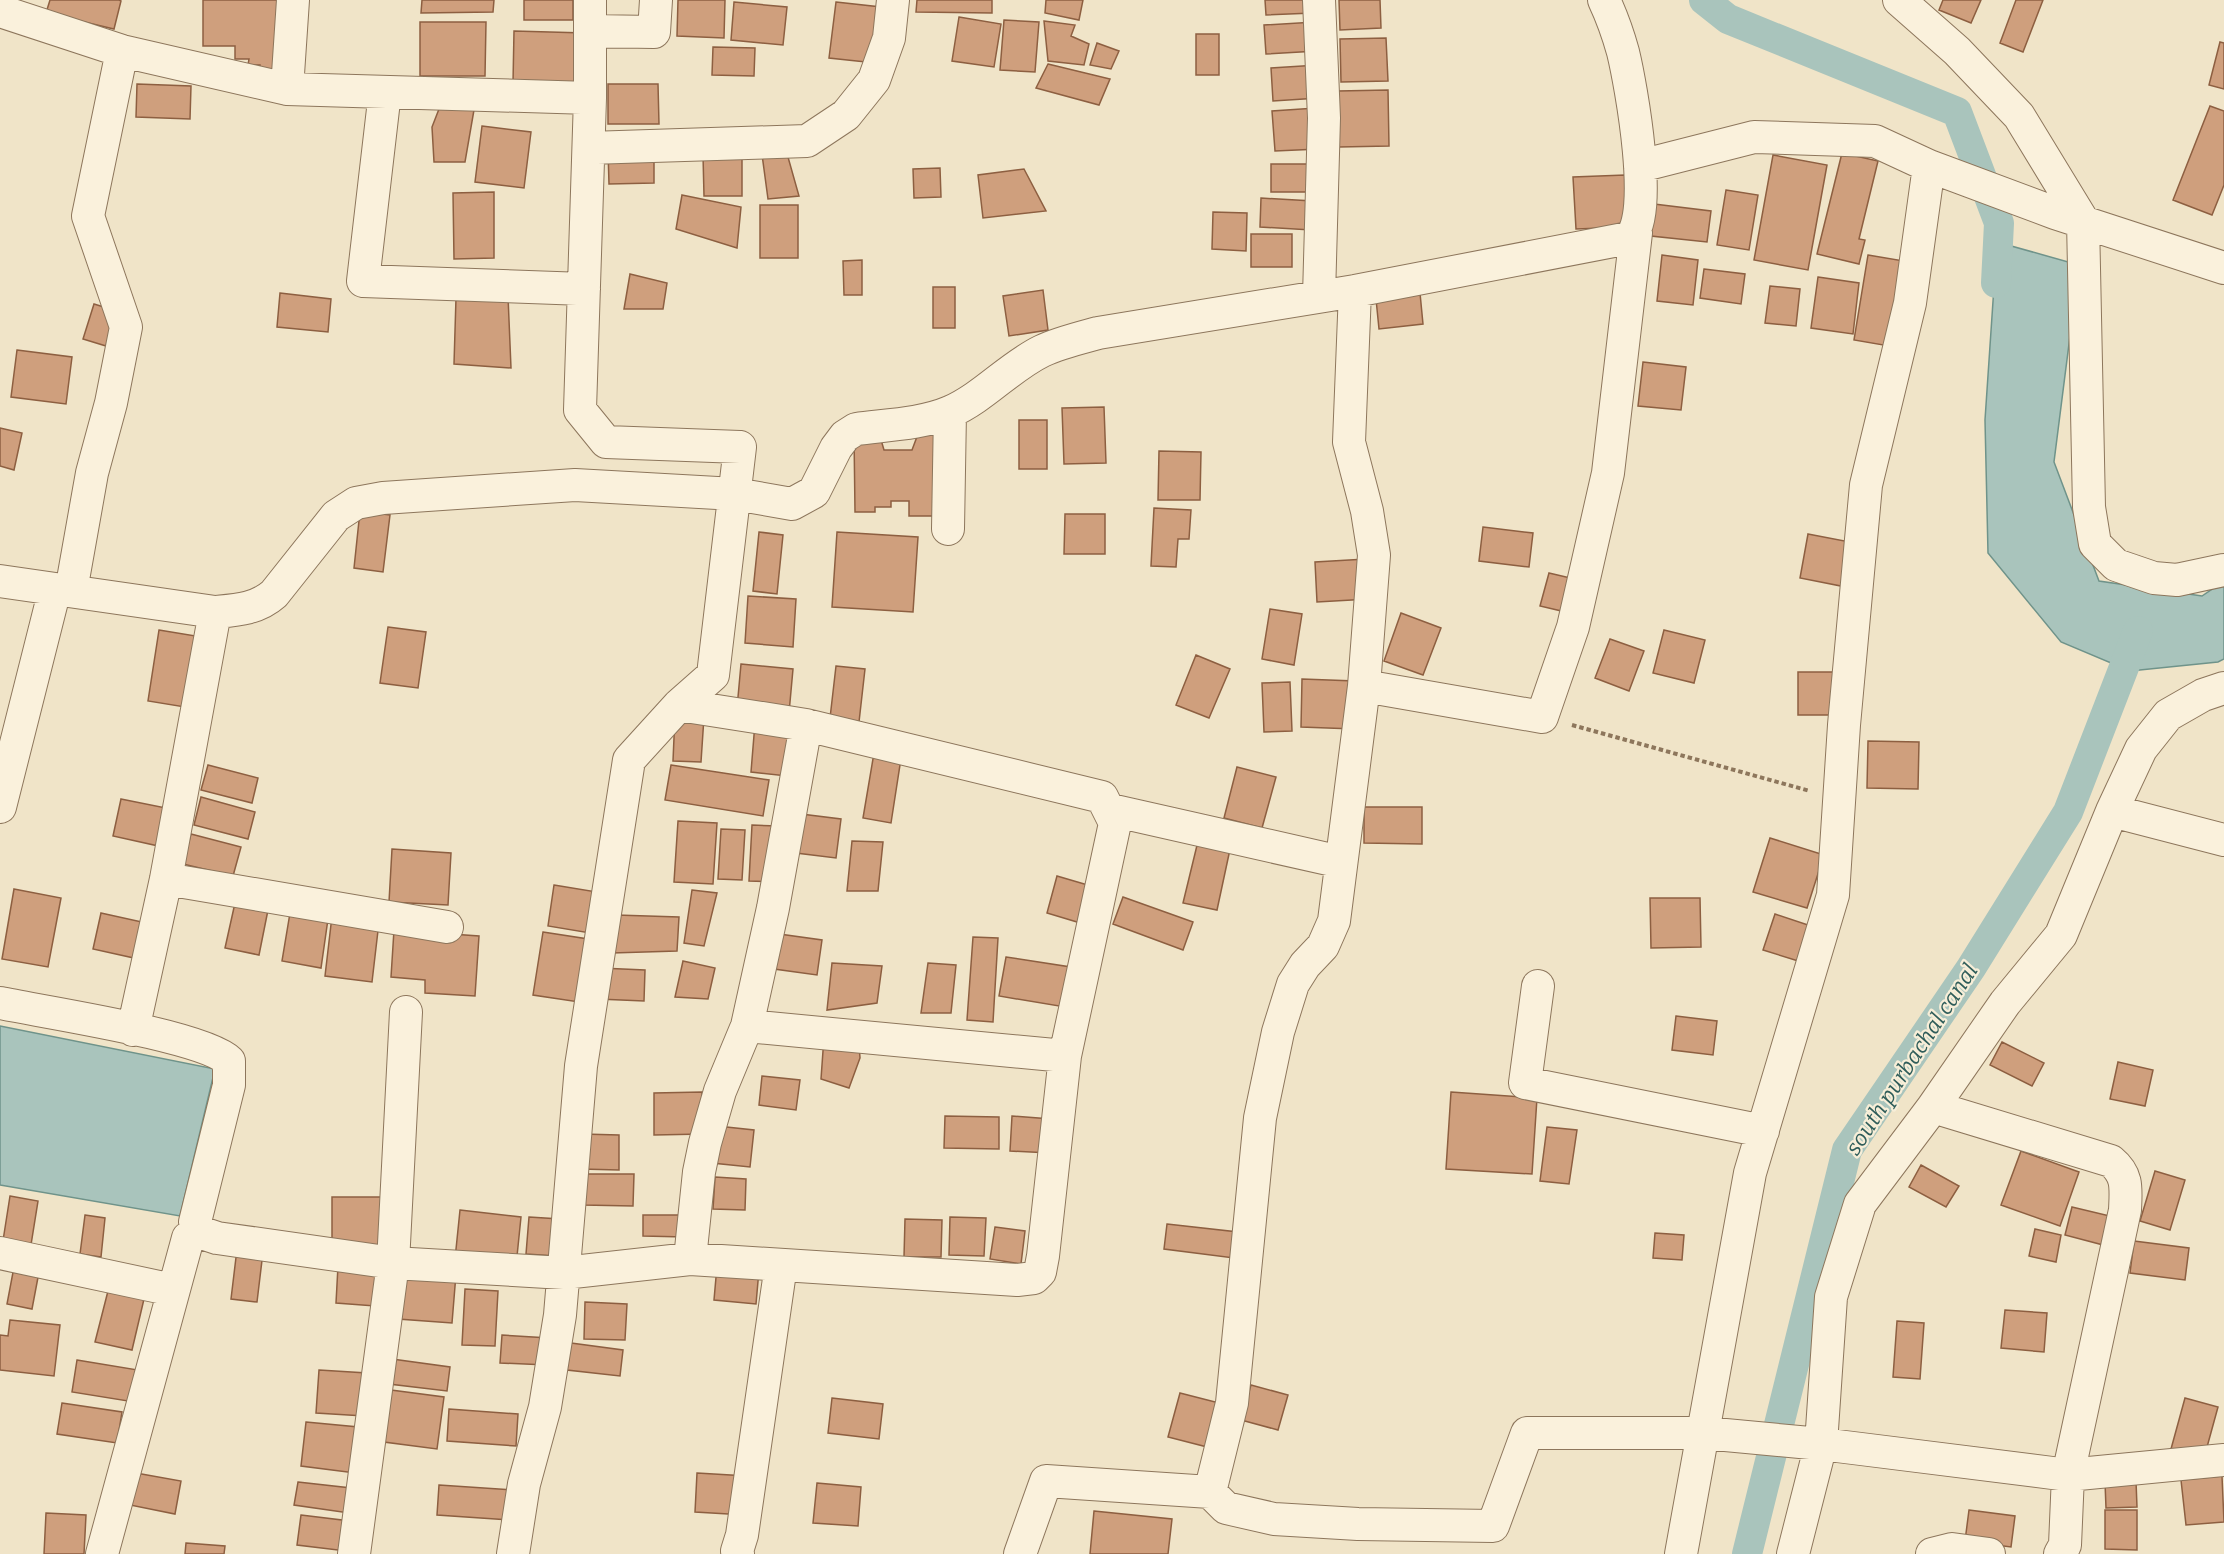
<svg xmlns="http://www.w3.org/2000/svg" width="2224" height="1554" font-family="Bitter,serif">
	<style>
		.water { fill: #a9c4bc; stroke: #6f938a; stroke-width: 1.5 }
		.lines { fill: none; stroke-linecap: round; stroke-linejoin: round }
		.canal { stroke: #a9c4bc; stroke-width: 30 }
		.building { fill: #cf9f7d; stroke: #8d5f41; stroke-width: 1.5 }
		.street-casing { stroke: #8d765c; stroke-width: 34 }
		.path { stroke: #8d765c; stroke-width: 4; stroke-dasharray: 4.5 3; stroke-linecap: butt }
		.street { stroke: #faf1dc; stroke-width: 32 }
		.labels { text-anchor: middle; stroke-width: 4.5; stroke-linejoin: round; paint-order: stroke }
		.water-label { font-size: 22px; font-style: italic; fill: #2f5d5a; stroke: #f7eed8 }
	</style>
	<rect width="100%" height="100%" fill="#f0e4c8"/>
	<path class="water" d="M1997,242L2079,265L2054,462L2099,581L2202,596L2224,581V659L2218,662L2130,671L2061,642L1988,553L1985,420Z
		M0,1026L215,1069L180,1216L0,1185Z"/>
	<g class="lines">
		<path class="canal" d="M1704,0L1728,19L1957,112L1999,223L1996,283
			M1747,1554L1847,1150L1971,968L2068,812L2138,631"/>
	</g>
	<path class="building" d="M50,0H119L121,1L114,29L46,13Z
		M203,0H279V69H260V65H248L249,59H235V46H203Z
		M422,0H494L493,12L421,13Z
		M524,0H573V20H524Z
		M678,0H725L724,38L677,36Z
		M917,0H992V13L916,12Z
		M1046,0H1083L1079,20L1045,13Z
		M1265,0H1313V13L1266,15Z
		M1339,0H1380L1381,28L1340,30Z
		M1943,0H1981L1971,23L1939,10Z
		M2016,0H2043L2023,52L2000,43Z
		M734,2L787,7L783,45L731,40Z
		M836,2L881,7L875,63L829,58Z
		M959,17L1001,24L994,67L952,61Z
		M1004,20L1039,22L1035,72L1000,70Z
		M1044,21L1075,25L1071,36L1089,44L1084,65L1048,61Z
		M420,22H486L485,76H420Z
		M1315,22L1317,51L1266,54L1264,25Z
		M514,31L585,33L584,85L513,83Z
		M1196,34H1219V75H1196Z
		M1386,38L1388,81L1341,82L1340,39Z
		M2220,42L2224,43V89L2209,85Z
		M1097,43L1119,51L1111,69L1090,65Z
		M713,47L755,48L754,76L712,75Z
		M1048,64L1110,79L1099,105L1036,88Z
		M1318,65L1319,98L1273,101L1271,68Z
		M137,84L191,86L190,119L136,117Z
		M608,84H658L659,124H608Z
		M1388,90L1389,146L1339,147L1338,91Z
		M2210,106L2224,111V185L2212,215L2173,200Z
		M1316,108L1319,149L1275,151L1272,111Z
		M439,109L474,110L465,162H434L432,127Z
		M482,126L531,132L524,188L475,182Z
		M761,147L786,150L799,196L768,199Z
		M608,150H654V183L609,184Z
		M1842,153L1878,161L1859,239L1865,240L1859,264L1817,254Z
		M703,155H742V196H704Z
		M1773,155L1827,165L1808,270L1754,260Z
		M1271,164H1315V192H1271Z
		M940,168L941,197L914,198L913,169Z
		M1024,169L1046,211L983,218L978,175Z
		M1625,175L1628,227L1576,229L1573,177Z
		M1726,190L1758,195L1749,250L1717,245Z
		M494,192V258L454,259L453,193Z
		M682,195L741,207L737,248L676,229Z
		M1261,198L1313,201L1311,230L1260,227Z
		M1654,204L1711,211L1707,242L1651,236Z
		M760,205H798V258H760Z
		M1213,212L1247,213L1246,251L1212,249Z
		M1251,234H1292V267H1251Z
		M1662,255L1698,260L1693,305L1657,301Z
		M1868,255L1904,261L1889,346L1854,340Z
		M862,260V295H844L843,261Z
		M1704,269L1745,274L1741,304L1700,298Z
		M630,274L667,283L663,309H624Z
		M1818,277L1859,283L1853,334L1811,328Z
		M1770,286L1800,289L1796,326L1765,323Z
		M933,287H955V328H933Z
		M1043,290L1048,330L1009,336L1003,296Z
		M280,293L331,299L328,332L277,327Z
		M1420,293L1423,324L1379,329L1376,299Z
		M508,296L511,368L454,364L456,298Z
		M94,304L117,311L106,346L83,339Z
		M17,350L72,357L66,404L11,397Z
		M1643,362L1686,367L1681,410L1638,406Z
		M1104,407L1106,463L1064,464L1062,408Z
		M1019,420H1047V469H1019Z
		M0,428L22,433L14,470L0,466Z
		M879,433L884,450H912L918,434H935V516H909V501H891V507H875V512H855L854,434Z
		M1159,451L1201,452L1200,500H1158Z
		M1154,508L1191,510L1189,539H1178L1176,567L1151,566Z
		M360,511L390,515L383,572L354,568Z
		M1065,514H1105V554H1064Z
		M1483,527L1533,533L1529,567L1479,561Z
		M759,532L783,535L777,594L753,591Z
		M837,532L918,537L913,612L832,607Z
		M1808,534L1850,542L1841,586L1800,578Z
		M1366,559L1369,599L1317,602L1315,562Z
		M1549,573L1579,580L1570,613L1540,606Z
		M748,596L796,599L793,647L745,643Z
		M1270,609L1302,614L1294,665L1262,659Z
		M1401,613L1441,628L1423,675L1384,661Z
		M388,627L426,632L418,688L380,683Z
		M159,630L208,638L197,709L148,701Z
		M1664,630L1705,640L1694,683L1653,673Z
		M1610,639L1644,651L1629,691L1595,678Z
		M1196,655L1230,669L1209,718L1176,705Z
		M741,664L793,669L789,713L737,708Z
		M836,666L865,669L859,722L830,718Z
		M1798,672H1838V715H1798Z
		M1302,679L1355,681L1354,729L1301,727Z
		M1290,682L1292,731L1264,732L1262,683Z
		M675,715L704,717L701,762L673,761Z
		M755,723L791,726L787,776L751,772Z
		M1868,741L1919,742L1918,789L1867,788Z
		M875,747L902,752L891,823L863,818Z
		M208,765L258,778L252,803L201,790Z
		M671,765L769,780L763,816L665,800Z
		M1237,767L1276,777L1262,828L1224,818Z
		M201,797L255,812L248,839L194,825Z
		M121,799L171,809L163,847L113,836Z
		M1364,807H1422V844L1364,843Z
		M793,813L841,819L836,858L788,852Z
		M678,821L717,823L713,884L674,882Z
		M752,825L778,826L776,882L749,881Z
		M721,829L745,830L742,880L718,879Z
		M1200,833L1232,840L1217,910L1183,903Z
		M191,834L241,847L233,876L183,864Z
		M1770,838L1824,855L1807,908L1753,892Z
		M852,841L883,842L878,891H847Z
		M392,849L451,853L448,905L389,902Z
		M1057,876L1098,888L1087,925L1047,913Z
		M554,885L597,892L590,933L548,926Z
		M14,889L61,898L48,967L2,959Z
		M692,890L717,893L704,946L684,943Z
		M1123,897L1193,922L1183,950L1113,924Z
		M1650,898H1700L1701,947L1651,948Z
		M235,903L268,910L259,955L225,948Z
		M101,913L151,924L143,960L93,949Z
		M290,913L328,919L321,968L282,961Z
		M1775,914L1820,929L1808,964L1763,950Z
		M616,915L679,917L677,951L612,953Z
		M332,916L379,922L372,982L325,976Z
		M394,930L479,936L475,996L425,993V980L391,977Z
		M543,932L588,939L579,1002L533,995Z
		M772,933L822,940L817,975L767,968Z
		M973,937L998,938L993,1022L967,1020Z
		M1006,957L1077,968L1071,1008L999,996Z
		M683,961L715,968L708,999L675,997Z
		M832,963L882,966L877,1003L827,1010Z
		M928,963L956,965L951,1013H921Z
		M600,968L645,970L644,1001L598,999Z
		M1676,1016L1717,1021L1713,1055L1672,1050Z
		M824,1037L859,1044L860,1058L849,1088L821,1079Z
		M2002,1042L2044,1063L2032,1086L1990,1065Z
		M2118,1062L2153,1070L2145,1106L2110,1099Z
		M762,1076L800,1080L796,1110L759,1105Z
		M702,1092L703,1134L654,1135V1093Z
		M1451,1092L1537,1098L1532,1174L1446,1169Z
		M945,1116L999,1117V1149L944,1148Z
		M1012,1116L1051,1119L1050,1153L1010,1151Z
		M717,1126L754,1130L750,1167L712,1163Z
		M1547,1127L1577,1130L1569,1184L1540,1181Z
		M582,1134L619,1135V1170L581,1169Z
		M2021,1151L2079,1172L2060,1226L2001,1205Z
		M1921,1165L1959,1186L1946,1207L1909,1187Z
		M2155,1171L2185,1180L2170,1230L2140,1221Z
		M583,1174H634L633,1206L583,1205Z
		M715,1177L746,1179L745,1210L713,1209Z
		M10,1196L38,1201L30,1251L2,1247Z
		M332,1197H388V1250H332Z
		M2072,1207L2114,1217L2107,1246L2065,1235Z
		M460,1210L521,1217L516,1266L455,1259Z
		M85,1215L105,1218L101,1257L80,1254Z
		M643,1215H685V1237L643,1236Z
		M529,1217L560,1219L556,1256L526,1254Z
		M950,1217L986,1218L984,1256L949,1255Z
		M905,1219L942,1220L941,1257H904Z
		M1167,1224L1238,1232L1234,1258L1164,1249Z
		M995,1227L1025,1231L1021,1264L990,1259Z
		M2035,1229L2061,1235L2056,1262L2029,1256Z
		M1655,1233L1684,1235L1682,1260L1653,1258Z
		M2134,1241L2189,1248L2185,1280L2130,1273Z
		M237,1249L263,1252L257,1302L231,1299Z
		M338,1266L377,1269L375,1306L336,1303Z
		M717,1266L759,1270L756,1304L714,1300Z
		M14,1267L39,1272L32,1309L7,1304Z
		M402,1270L456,1274L452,1323L398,1319Z
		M465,1289L498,1291L495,1346L462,1345Z
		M108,1291L144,1299L132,1350L95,1342Z
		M585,1302L627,1304L625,1340L584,1339Z
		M2005,1310L2047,1313L2044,1352L2001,1348Z
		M10,1320L60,1325L54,1376L0,1370V1335L8,1336Z
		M1897,1321L1924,1323L1920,1379L1893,1377Z
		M502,1335L549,1338L547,1365L500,1363Z
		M571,1343L623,1350L620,1376L567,1370Z
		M392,1359L450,1367L447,1391L389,1384Z
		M77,1360L138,1370L134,1402L72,1392Z
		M319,1370L367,1373L364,1416L316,1413Z
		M1251,1385L1288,1395L1278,1430L1241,1420Z
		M391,1390L444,1397L437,1449L384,1442Z
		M1180,1393L1227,1405L1215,1449L1168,1437Z
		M832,1398L883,1404L879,1439L828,1433Z
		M2185,1398L2218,1407L2204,1458L2171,1449Z
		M62,1403L122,1412L117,1443L57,1434Z
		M449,1409L518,1414L516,1446L447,1441Z
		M306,1422L369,1428L363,1474L301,1466Z
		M136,1473L181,1481L175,1514L130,1505Z
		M697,1473L747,1476L745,1515L695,1512Z
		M2222,1476L2224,1522L2186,1525L2181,1480Z
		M2136,1481L2137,1507L2106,1508L2105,1482Z
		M298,1482L360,1489L356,1514L294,1505Z
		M817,1483L861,1487L858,1526L813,1523Z
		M439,1485L512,1490L510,1520L437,1515Z
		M1969,1510L2015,1516L2011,1547L1965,1541Z
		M2105,1510H2137V1550L2105,1549Z
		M1094,1511L1172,1519L1168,1554H1090Z
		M46,1513L86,1515L84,1554H44Z
		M301,1515L350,1521L346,1551L297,1545Z
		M186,1543L225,1546L224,1554H185Z"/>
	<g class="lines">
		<g class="street-casing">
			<path id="street" d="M1899,0L1957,51L2019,116L2083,221L2089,507L2095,544L2116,565L2154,578L2177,580L2224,570
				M0,11L122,51L287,89L590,98
				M590,31L654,32L656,0
				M287,89L293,0
				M385,92L363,281L584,289
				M589,148L807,141L846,115L874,80L889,38L893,0
				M1640,166L1754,137L1875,141L1929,166L2055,213L2224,268
				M1319,296L1324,118L1319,0
				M948,529L950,412
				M0,581L215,612C237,610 257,609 274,594L336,516L356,503L383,498L575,485L735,494L792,504L814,492L836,448L845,436L856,429C886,425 922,424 950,412C984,397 1009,367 1042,351C1059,343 1080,338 1098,333L1355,291L1629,238C1655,218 1631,85 1623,52C1618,34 1612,17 1604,0
				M71,591L92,473L111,403L126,327L88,216L122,51
				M1364,686L1542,717L1573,627L1608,473L1636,233
				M0,807L55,589
				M1111,810L1341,862
				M2112,811L2224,840
				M166,879L447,927
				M1538,986L1525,1083L1763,1131
				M0,1003C43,1012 204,1036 229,1061V1085L195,1222L202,1233L217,1238L393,1263L564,1273L690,1259L1017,1280L1034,1278L1040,1272L1043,1256L1065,1056L1115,823L1102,797L806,725L679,705
				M747,1026L1065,1056
				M133,1030L166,879L215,612
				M1933,1107L2111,1161C2128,1175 2126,1188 2125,1210L2068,1475L2065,1545L2060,1554
				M0,1253L173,1290
				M690,1259L699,1172L705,1143L720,1091L747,1026L773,908L806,725
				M1210,1492L1226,1508L1274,1519L1358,1524L1493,1526L1527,1433H1704L1821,1444L2068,1475L2224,1460
				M102,1554L188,1238
				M354,1554L393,1263L406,1012
				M513,1554L524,1484L545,1407L560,1315L581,1066L629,760L679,705L713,675L740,447L606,442L580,410L590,98V0
				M738,1554L737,1551L742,1535L781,1265
				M1020,1554L1046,1481L1210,1492L1232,1403L1260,1118L1278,1032L1293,984L1305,965L1323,946L1334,921L1364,686L1374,555L1367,511L1349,442L1355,291
				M1681,1554L1750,1173L1833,895L1844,725L1866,485L1910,303L1929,166
				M1793,1554L1821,1444L1831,1297L1860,1204L1933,1107L2005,1003L2061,935L2112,811L2141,749L2168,715L2203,695L2224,688
				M1932,1554L1952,1549L1989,1554"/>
		</g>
		<path class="path" d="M1572,725L1810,791"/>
		<use href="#street" class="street"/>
	</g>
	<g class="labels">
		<g class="water-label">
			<text transform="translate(1911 1059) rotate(-57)" y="8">south purbachal canal</text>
		</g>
	</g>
</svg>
